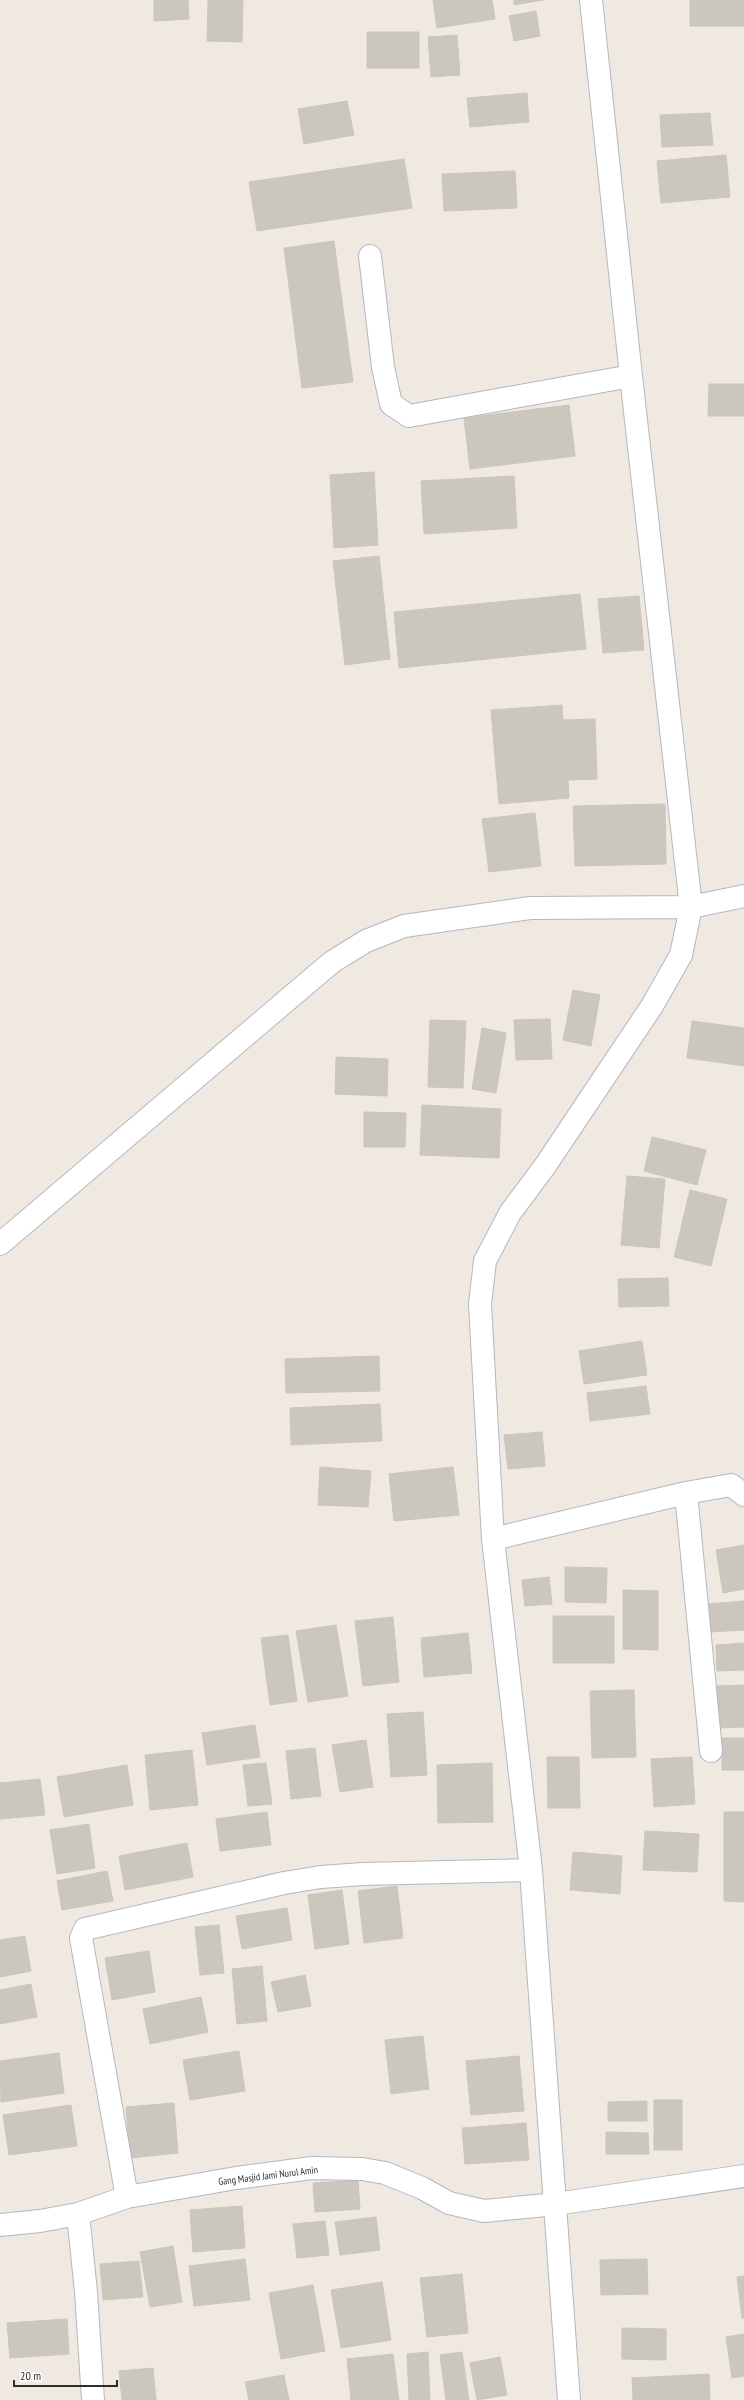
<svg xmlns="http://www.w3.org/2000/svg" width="744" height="2400" font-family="'PT Sans Narrow',sans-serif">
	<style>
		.building { fill: #cbc7bf; stroke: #cbc5ba }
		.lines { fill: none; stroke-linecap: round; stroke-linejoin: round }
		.minor-casing { stroke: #b4b7c1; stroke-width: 24 }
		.minor { stroke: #fff; stroke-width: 22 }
		.labels { text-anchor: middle; stroke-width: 4; stroke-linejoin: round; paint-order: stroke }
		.street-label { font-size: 10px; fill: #2e2e2e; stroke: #fff }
	</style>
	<rect width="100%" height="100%" fill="#efe9e1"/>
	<path class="building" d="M154,0H188L189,19L154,21Z
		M208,0H243L242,42L207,41Z
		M433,0H492L495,19L437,28Z
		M514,0H543L514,5Z
		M690,0H744V26H690Z
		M536,11L540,36L514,41L509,16Z
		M367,32H419V68H367Z
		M457,35L460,75L431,77L428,37Z
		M527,93L529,122L470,127L467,98Z
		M347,101L354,135L304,144L298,109Z
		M710,113L713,145L662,147L660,115Z
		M726,155L730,197L661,203L657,161Z
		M404,159L412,208L257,231L249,182Z
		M515,171L517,208L444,211L442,174Z
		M334,241L353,382L302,388L284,248Z
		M709,384H744V416H708Z
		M569,405L575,456L470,469L464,418Z
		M374,472L378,545L334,548L330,475Z
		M514,476L517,528L424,534L421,481Z
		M379,556L390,659L345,665L333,561Z
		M580,594L586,649L399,668L394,612Z
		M639,596L644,650L603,653L598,599Z
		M562,705L563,720L595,719L597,779L568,780L569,798L499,804L491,710Z
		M665,804L666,864L575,866L573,806Z
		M535,813L541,866L489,872L482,819Z
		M573,990L600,995L591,1046L563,1040Z
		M550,1019L552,1059L516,1060L514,1020Z
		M430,1020L466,1021L463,1088L428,1087Z
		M692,1021L744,1028V1066L687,1058Z
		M482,1028L506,1033L496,1093L472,1089Z
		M336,1057L388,1059L387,1096L335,1094Z
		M422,1105L501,1109L499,1158L420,1155Z
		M364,1112L406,1113L405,1147H364Z
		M652,1137L706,1150L697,1185L644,1171Z
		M627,1176L665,1179L659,1248L621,1245Z
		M690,1190L727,1199L711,1266L674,1257Z
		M668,1278L669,1306L619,1307L618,1279Z
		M642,1341L647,1375L584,1384L579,1351Z
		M379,1356L380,1391L286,1393L285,1359Z
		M646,1386L650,1414L590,1421L587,1393Z
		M380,1404L382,1441L291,1445L290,1408Z
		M542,1432L545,1466L508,1469L504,1435Z
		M320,1467L371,1471L368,1507L318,1505Z
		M453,1467L459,1515L394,1521L389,1474Z
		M744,1545V1589L723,1593L716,1550Z
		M565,1567L607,1568L606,1603L565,1602Z
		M549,1577L552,1604L525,1606L522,1580Z
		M623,1590L658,1591V1650L623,1649Z
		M744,1601V1630L711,1632L708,1604Z
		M553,1616H614V1663H553Z
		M393,1617L399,1682L363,1686L355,1621Z
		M336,1625L348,1696L308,1702L296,1631Z
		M468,1633L472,1673L424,1677L421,1638Z
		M288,1635L297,1701L270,1705L261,1638Z
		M744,1643V1670L717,1671L716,1645Z
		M744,1685V1727L719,1728L717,1686Z
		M634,1690L636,1757L592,1758L590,1691Z
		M423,1712L427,1775L391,1777L387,1714Z
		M255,1725L260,1757L207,1765L202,1733Z
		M722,1738H744V1770H722Z
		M366,1740L373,1787L340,1792L332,1745Z
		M315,1748L321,1796L291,1799L286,1751Z
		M192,1750L198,1805L150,1810L145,1755Z
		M547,1757H579L580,1808H548Z
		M692,1757L695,1804L654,1807L651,1759Z
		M266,1763L272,1804L248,1806L243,1765Z
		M492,1763L493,1822L438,1823L437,1765Z
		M127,1765L133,1805L64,1817L57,1777Z
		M40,1779L45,1815L0,1819V1783Z
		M267,1812L271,1845L220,1851L216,1819Z
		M724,1812H744V1902L724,1901Z
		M89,1824L95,1868L57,1874L50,1830Z
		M645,1831L699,1834L697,1872L643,1870Z
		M187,1843L193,1877L125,1890L119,1856Z
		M573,1852L622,1856L620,1894L570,1890Z
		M107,1871L113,1901L62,1910L57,1881Z
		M397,1886L403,1938L364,1943L358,1891Z
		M342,1890L349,1944L315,1949L308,1895Z
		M287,1908L292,1940L242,1949L236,1916Z
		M219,1925L224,1973L200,1975L195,1927Z
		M25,1936L31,1971L0,1977V1940Z
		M149,1951L155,1992L112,2000L105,1958Z
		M262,1966L267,2021L237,2024L232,1969Z
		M305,1975L311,2006L278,2012L271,1982Z
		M31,1984L37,2017L0,2024V1990Z
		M201,1997L208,2032L150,2044L143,2009Z
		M423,2036L429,2089L391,2094L385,2040Z
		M239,2051L245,2091L190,2100L183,2060Z
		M59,2053L64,2093L1,2102L0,2061Z
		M519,2056L524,2111L471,2115L466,2061Z
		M654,2100H682V2150H654Z
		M647,2101V2121H608V2102Z
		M174,2103L178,2153L130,2158L126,2107Z
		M71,2105L77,2146L9,2155L3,2115Z
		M526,2123L529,2160L465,2164L462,2128Z
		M606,2132L648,2133L649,2154H606Z
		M358,2180L360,2209L315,2212L313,2183Z
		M242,2206L245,2248L193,2252L190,2210Z
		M376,2217L380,2250L340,2255L335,2222Z
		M325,2221L329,2255L297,2258L293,2224Z
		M173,2246L182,2302L150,2307L140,2252Z
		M245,2259L250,2300L194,2306L189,2266Z
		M647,2259L648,2294L601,2295L600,2260Z
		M139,2261L143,2297L103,2300L100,2264Z
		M462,2274L468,2333L427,2337L420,2278Z
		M744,2276V2318H742L737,2277Z
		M382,2282L391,2340L341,2348L331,2290Z
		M313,2285L325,2351L281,2359L269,2293Z
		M67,2319L69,2354L10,2358L7,2323Z
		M622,2328L666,2329V2360L622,2359Z
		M744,2334V2376L732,2378L726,2337Z
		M428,2352L430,2400H409L407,2354Z
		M462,2352L469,2400H446L440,2355Z
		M393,2354L399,2400H351L347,2359Z
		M500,2357L507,2395L477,2400L470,2363Z
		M153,2368L156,2400H122L119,2371Z
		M709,2374L710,2400H633L632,2378Z
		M284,2375L289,2400H249L245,2382Z"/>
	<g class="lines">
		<g class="minor-casing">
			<path id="minor" d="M370,256L383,367L391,404L409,416L631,376
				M0,1244L332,962L366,941L404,926L530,908L691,907L744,896
				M686,1493L711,1751
				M493,1539L686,1493L731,1485L744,1495
				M127,2197L81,1938L85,1929L284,1883L321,1877L363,1874L531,1870
				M78,2214L86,2292L93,2400
				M0,2225L40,2221L78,2214L127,2197L236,2178L312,2168L362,2169L385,2173L422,2188L449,2203L484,2211L556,2204L744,2176
				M569,2400L531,1870L493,1539L480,1304L485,1261L510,1213L545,1166L652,1006L681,955L691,907L631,376L591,0"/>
		</g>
		<use href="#minor" class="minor"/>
	</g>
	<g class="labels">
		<g class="street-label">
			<text transform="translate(268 2175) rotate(-7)" y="4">Gang Masjid Jami Nurul Amin</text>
		</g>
	</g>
	<path d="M14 2380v6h103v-6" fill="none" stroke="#2e2e2e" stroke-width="2"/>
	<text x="20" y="2380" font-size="12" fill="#2e2e2e" stroke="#ffffff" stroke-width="3" paint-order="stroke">20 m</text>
</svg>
